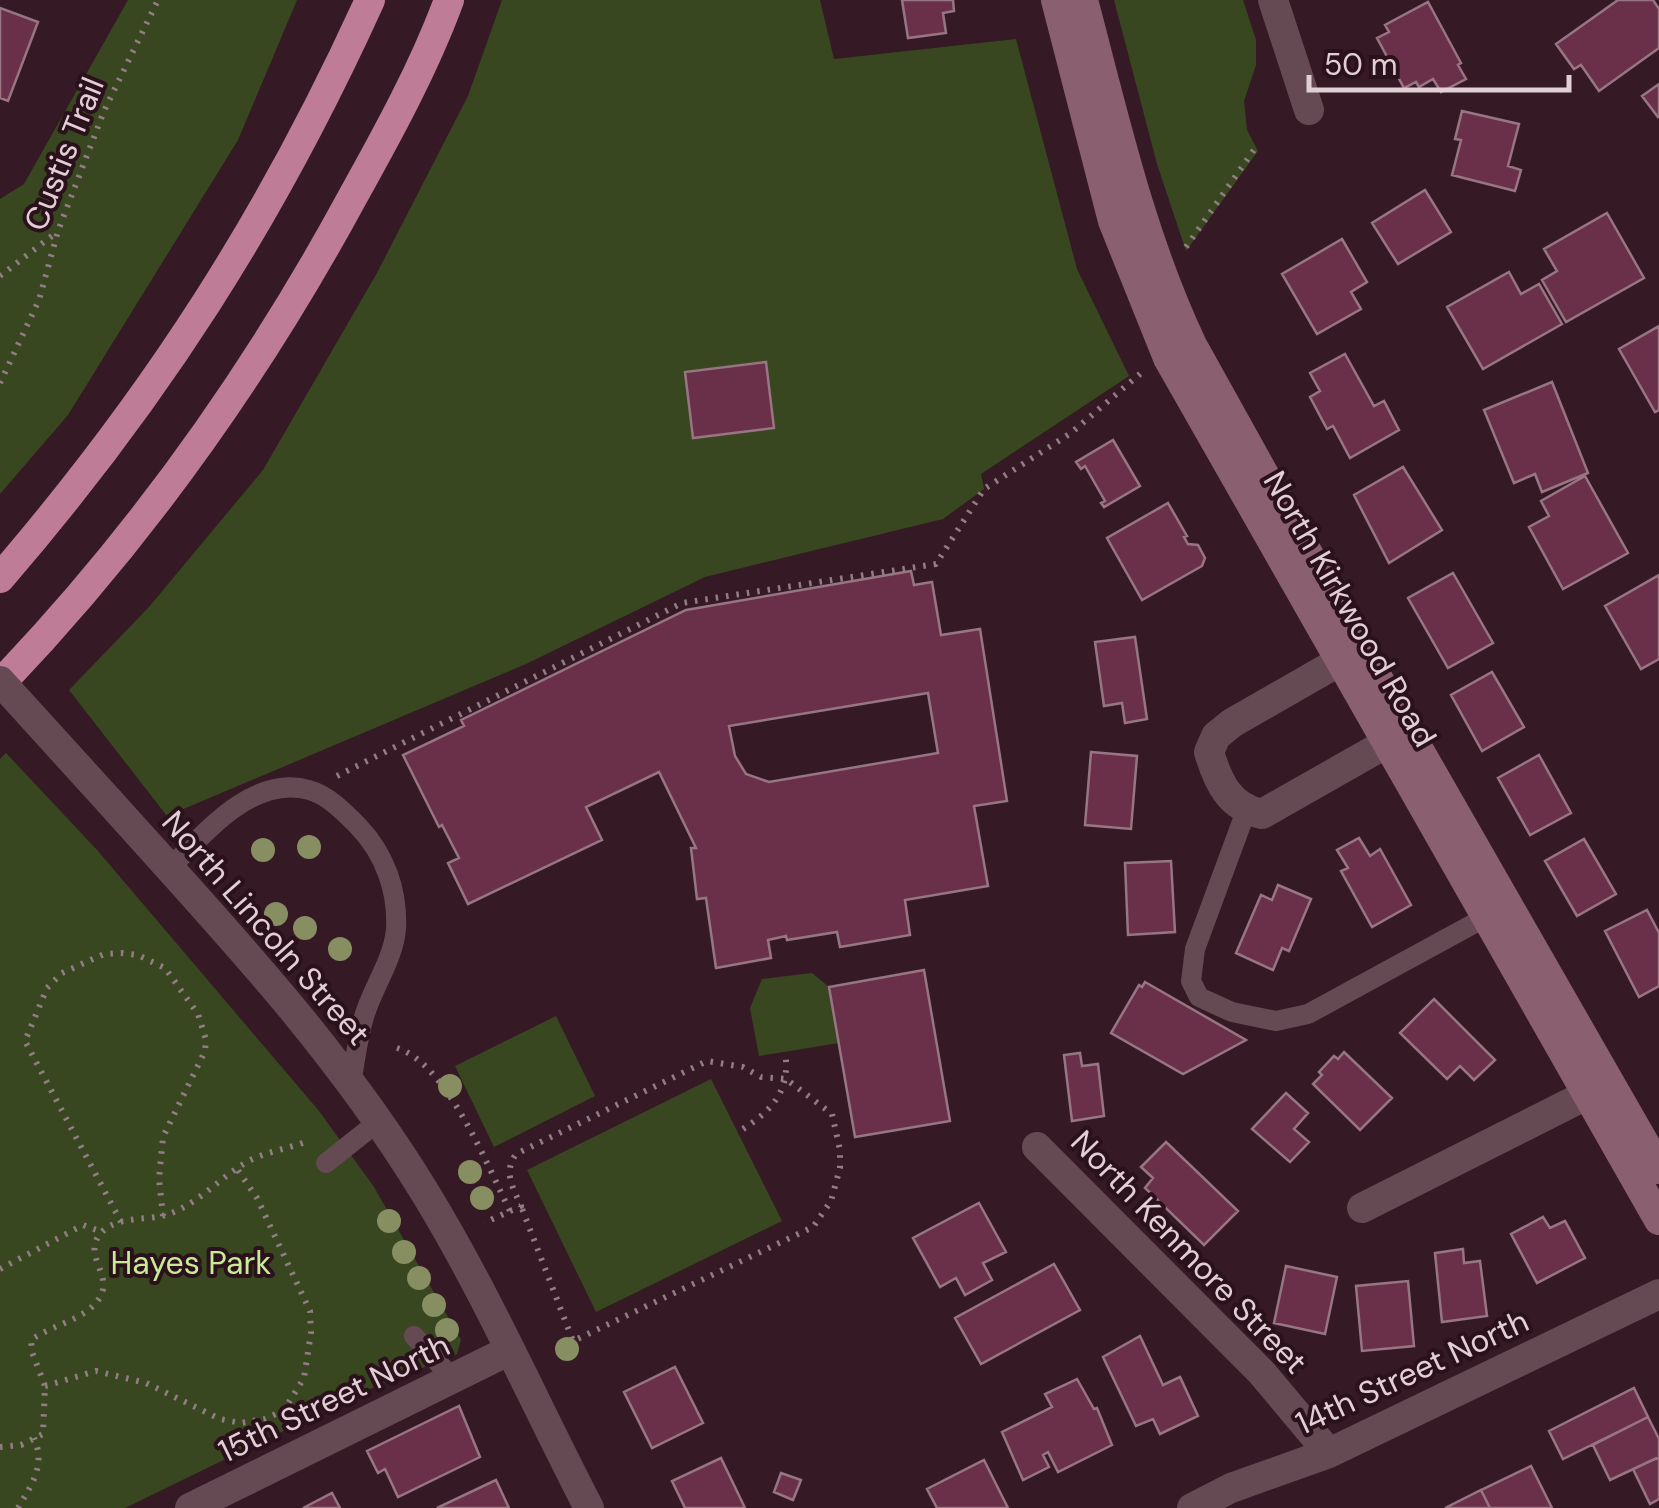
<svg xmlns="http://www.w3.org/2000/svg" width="1659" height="1508" font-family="'DM Sans',sans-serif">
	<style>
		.green { fill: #384720 }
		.building { fill: #6a3049; stroke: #977582; stroke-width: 2.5; fill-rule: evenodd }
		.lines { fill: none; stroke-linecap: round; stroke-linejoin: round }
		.path { stroke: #937d85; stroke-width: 6; stroke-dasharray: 2.5 8; stroke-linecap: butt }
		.lane { stroke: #654a54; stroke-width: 20 }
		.street { stroke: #654a54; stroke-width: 30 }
		.secondary { stroke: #8a5f6f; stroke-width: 30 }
		.highway { stroke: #bf7c97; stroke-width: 30 }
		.street-bridge { stroke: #654a54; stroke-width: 30 }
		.tree { fill: #868e62 }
		.labels { text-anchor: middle; stroke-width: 8; stroke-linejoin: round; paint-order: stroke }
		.street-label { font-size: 32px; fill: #e2cfd6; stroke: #2b111c }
		.park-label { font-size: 32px; fill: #c8ec94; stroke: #2b111c }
	</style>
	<rect width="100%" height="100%" fill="#351a25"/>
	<path class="green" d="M128,0H297L238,140L68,415L0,494V199L24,184Z
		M502,0H820L834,59L1016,39L1077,269L1129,376L981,474L984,489L943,519L705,577L526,664L167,816L69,690L149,607L263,470L377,273L468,96Z
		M1114,0H1243L1256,40V65L1244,101L1247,130L1258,151L1186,251L1157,164Z
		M6,753L98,851L319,1111L374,1187L461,1340L457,1354L370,1389L125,1508H0V759Z
		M812,973L829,987L839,1043L759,1056L750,1008L762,979Z
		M556,1016L595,1096L494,1147L455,1066Z
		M711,1079L782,1221L596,1312L527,1170Z"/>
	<path class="building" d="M902,0H953L954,11L943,13L946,33L908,38Z
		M1618,0H1653L1659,9V48L1599,91L1581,65L1574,69L1556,44Z
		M1428,2L1461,63L1458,65L1466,79L1441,92L1433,79L1419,87L1416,82L1404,88L1377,38L1389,32L1385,25Z
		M0,8L38,22L8,101L0,98Z
		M1659,84V116L1658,117L1642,96Z
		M1462,111L1519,124L1508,166L1521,170L1515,191L1452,175L1461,140L1455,139Z
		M1425,190L1451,232L1398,264L1372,223Z
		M1607,213L1644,278L1566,322L1542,280L1557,271L1544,249Z
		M1342,239L1367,282L1351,292L1361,309L1317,334L1282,274Z
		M1509,272L1521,294L1539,284L1562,324L1483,369L1447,307Z
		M1659,326V410L1655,412L1619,349Z
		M1345,354L1374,406L1384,401L1399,430L1350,458L1333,426L1327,429L1310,397L1320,391L1310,373Z
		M766,362L774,428L693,438L685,372Z
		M1552,382L1588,473L1542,492L1535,474L1514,483L1484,410Z
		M1113,440L1140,486L1104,507L1101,503L1105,501L1085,466L1081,469L1076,462Z
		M1403,467L1442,530L1389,563L1354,495Z
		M1585,476L1628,553L1563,589L1529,527L1549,516L1541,501Z
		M1168,503L1187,536L1184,537L1188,544L1198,545L1205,558L1202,566L1142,600L1107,538Z
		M911,571L914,585L932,582L941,635L980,629L1007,801L974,806L988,886L905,900L910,935L840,947L837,932L787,940L786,936L768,940L771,958L716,968L706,898L697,899L691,848H696L659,772L586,807L602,840L468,904L448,863L459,858L442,825L439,827L403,755L464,726L461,720L686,610ZM928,693L938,753L769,782L746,774L735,756L729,726Z
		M1453,573L1493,643L1448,668L1408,598Z
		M1659,575V659L1641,669L1605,606Z
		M1135,637L1147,719L1125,723L1122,703L1104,706L1095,642Z
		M1492,672L1524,727L1482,751L1451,695Z
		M1091,752L1137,756L1131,829L1085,825Z
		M1539,755L1571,813L1530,835L1498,778Z
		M1359,838L1370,856L1380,849L1411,905L1372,927L1341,871L1348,868L1337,850Z
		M1584,839L1616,894L1577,916L1545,861Z
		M1171,861L1175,932L1128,935L1125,863Z
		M1278,885L1311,899L1289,951L1282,948L1273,970L1236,953L1261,895L1272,900Z
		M1647,910L1659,933V986L1639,997L1605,931Z
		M924,970L950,1121L855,1137L829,987Z
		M1145,982L1246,1040L1183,1074L1111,1033L1139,985L1142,987Z
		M1434,999L1495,1060L1474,1080L1460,1066L1447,1079L1400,1033Z
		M1344,1052L1392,1098L1360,1130L1313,1084L1322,1075L1319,1072L1334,1056L1338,1059Z
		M1080,1053L1082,1066L1098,1064L1104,1116L1072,1121L1064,1055Z
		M1286,1093L1308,1113L1294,1129L1309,1142L1290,1162L1252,1129Z
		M1166,1142L1238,1211L1204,1245L1145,1188L1153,1178L1141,1167Z
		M979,1203L1006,1252L983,1263L992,1280L965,1295L956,1278L940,1287L913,1238Z
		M1543,1217L1550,1228L1565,1221L1585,1258L1537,1283L1511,1234Z
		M1463,1249L1464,1263L1480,1261L1487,1316L1442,1322L1435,1253Z
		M1054,1264L1080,1310L981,1364L955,1318Z
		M1286,1266L1337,1277L1325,1334L1274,1323Z
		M1408,1281L1414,1346L1362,1351L1356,1286Z
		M1140,1336L1163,1385L1180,1377L1198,1416L1160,1434L1153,1419L1136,1426L1103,1357Z
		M675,1367L703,1423L652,1448L624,1392Z
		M1077,1379L1094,1409L1097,1408L1112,1445L1058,1472L1048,1452L1043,1455L1049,1467L1023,1480L1002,1432L1052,1407L1045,1394Z
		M1634,1388L1648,1417L1563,1459L1549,1431Z
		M459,1406L480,1457L398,1497L385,1469L378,1473L367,1451Z
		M1648,1417L1659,1439V1457L1610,1480L1593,1445Z
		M1659,1457V1499L1650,1504L1633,1469Z
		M721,1458L745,1508H685L672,1481Z
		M984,1460L1008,1508H937L927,1489Z
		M1531,1466L1552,1508H1490L1481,1490Z
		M781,1473L801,1480L793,1500L774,1492Z
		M496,1480L509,1508H437Z
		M1481,1490L1490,1508H1445Z
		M332,1493L340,1508H303Z"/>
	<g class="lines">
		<path class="path" d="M1186,247L1256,147
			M0,276L57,232
			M0,383L39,300L58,231L104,111L158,0
			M337,776L682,603L936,564L984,489L1071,433L1141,373
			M397,1048C447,1064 487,1165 510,1211L484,1223
			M743,1129C773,1110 791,1089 785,1052
			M510,1211L521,1206C513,1188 503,1172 516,1154L707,1061L743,1067L761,1077L786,1079L832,1114L840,1150V1168L831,1201L813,1227L573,1341L521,1206
			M121,1222L25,1041L47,988L62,973L104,954L121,953L138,955L165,968L198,1014L206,1040L205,1051L163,1137L159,1179L163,1216
			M0,1269L83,1225L102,1232
			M45,1386L96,1371L146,1383L220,1419L241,1423L265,1419L284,1410L304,1378L311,1333L310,1311L257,1198L237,1169
			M0,1447L21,1445L43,1434L45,1386L32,1352L31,1340C51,1325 90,1319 101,1295C112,1273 80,1253 103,1231C118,1217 143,1220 162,1216C194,1208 217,1180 245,1163C265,1151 290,1149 310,1140
			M18,1508C32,1484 46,1465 34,1438"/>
		<path class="lane" d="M1246,811L1195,949L1191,981L1199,997L1232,1012L1276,1021L1308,1014L1486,917
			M170,868C204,834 253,774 309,790C328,795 345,813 358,826C385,854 398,891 396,929C394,956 376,983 367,1008C358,1031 356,1058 351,1082
			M326,1163L379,1121
			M414,1336L452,1378"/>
		<path class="street" d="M1273,0L1309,110
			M1361,649L1232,723L1216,736L1209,752C1218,782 1229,807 1262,814L1408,731
			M109,801C223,928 334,1044 424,1191C485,1290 535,1404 589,1508
			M1037,1147L1262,1373L1329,1453
			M1362,1208L1608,1084
			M190,1508L508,1351
			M1192,1508L1231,1488L1329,1453L1659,1294"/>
		<path class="secondary" d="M1056,0L1113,221L1168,358L1659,1220
			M1083,0C1114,117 1140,235 1192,345L1361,649L1659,1169"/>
		<path class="highway" d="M0,578C156,397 271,218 370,0
			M0,684C139,539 256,375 352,198C387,135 424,68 449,0"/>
		<path class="street-bridge" d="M0,681L109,801"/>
	</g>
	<g class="tree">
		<circle cx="309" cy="847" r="12"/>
		<circle cx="263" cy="850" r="12"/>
		<circle cx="276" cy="914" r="12"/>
		<circle cx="305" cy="928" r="12"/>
		<circle cx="340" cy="949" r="12"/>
		<circle cx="450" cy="1086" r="12"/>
		<circle cx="470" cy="1172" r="12"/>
		<circle cx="482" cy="1198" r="12"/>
		<circle cx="389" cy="1221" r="12"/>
		<circle cx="404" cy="1252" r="12"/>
		<circle cx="419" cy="1278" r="12"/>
		<circle cx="434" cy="1305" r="12"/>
		<circle cx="447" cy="1330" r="12"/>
		<circle cx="567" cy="1349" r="12"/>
	</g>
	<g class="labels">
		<g class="street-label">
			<text transform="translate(64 154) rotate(-68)" y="11">Custis Trail</text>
			<text transform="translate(1350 609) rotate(60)" y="11">North Kirkwood Road</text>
			<text transform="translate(266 928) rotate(49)" y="11">North Lincoln Street</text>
			<text transform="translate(1189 1252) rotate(46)" y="11">North Kenmore Street</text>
			<text transform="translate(1412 1372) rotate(-25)" y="11">14th Street North</text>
			<text transform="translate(334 1398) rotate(-26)" y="11">15th Street North</text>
		</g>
		<g class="park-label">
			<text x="191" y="1274">Hayes Park</text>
		</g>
	</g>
	<path d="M1309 75v15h260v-15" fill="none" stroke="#e2cfd6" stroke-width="5"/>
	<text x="1324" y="75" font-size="30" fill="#e2cfd6" stroke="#2b111c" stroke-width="8" paint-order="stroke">50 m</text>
</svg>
